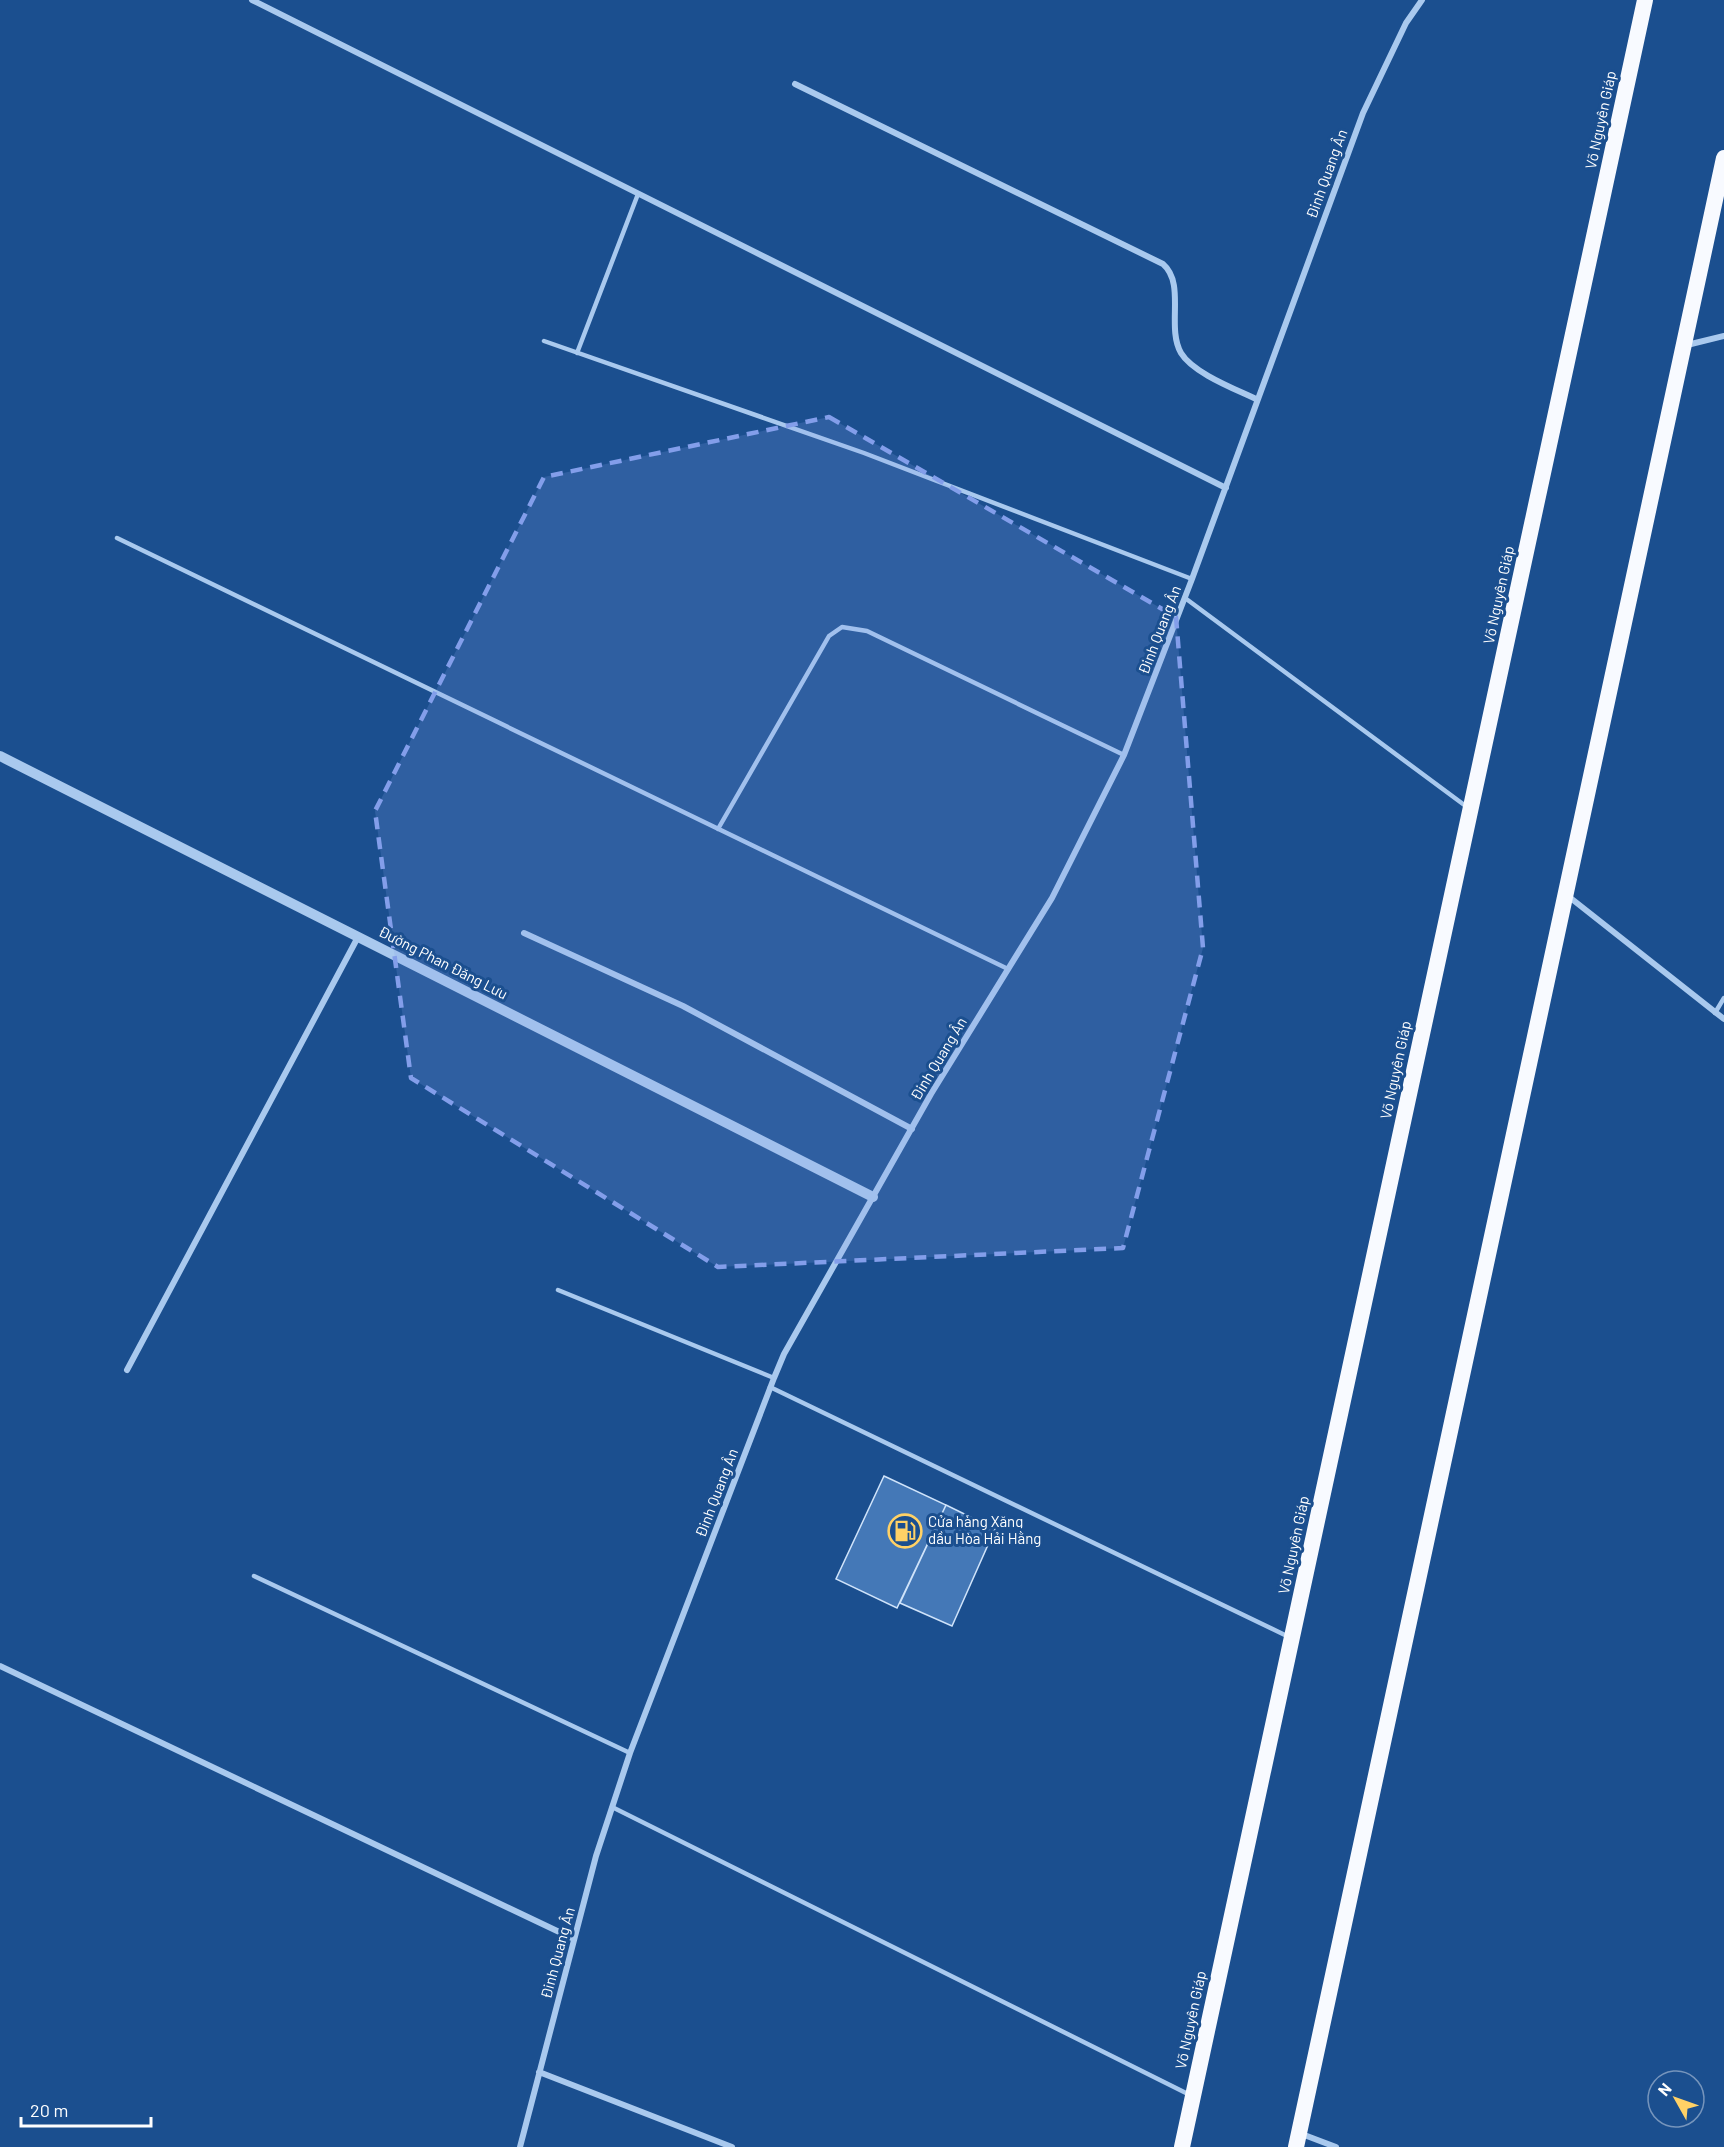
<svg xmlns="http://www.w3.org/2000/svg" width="1724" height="2147" font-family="Barlow,sans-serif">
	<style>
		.building { fill: #4478b7; stroke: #cfe3fa; stroke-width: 1.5 }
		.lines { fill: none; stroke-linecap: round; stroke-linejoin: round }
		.service { stroke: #a9c9ee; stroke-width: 4.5 }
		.minor { stroke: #a9c9ee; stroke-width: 6 }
		.tertiary { stroke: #a9c9ee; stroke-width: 10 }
		.trunk { stroke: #f8faff; stroke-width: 16 }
		.marked { fill: #839eea; fill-opacity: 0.2; stroke: #839eea; stroke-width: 4.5; stroke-dasharray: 12 8; stroke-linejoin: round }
		.labels { text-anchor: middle; stroke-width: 6; stroke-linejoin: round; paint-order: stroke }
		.street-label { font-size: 15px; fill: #fff; stroke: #1b4f8f }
		.poi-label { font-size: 15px; fill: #fff; stroke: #1b4f8f; text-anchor: start }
	</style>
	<rect width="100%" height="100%" fill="#1b4f8f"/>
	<path class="building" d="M884,1476L946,1505L897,1608L836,1579Z
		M946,1505L995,1529L952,1626L900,1603Z"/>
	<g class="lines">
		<path class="service" d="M544,341L864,453L1192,579
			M577,353L638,194
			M117,538L1008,969
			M1185,598L1467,807
			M718,829L829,636L842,627L867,631L1124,755
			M1715,1013L1724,998
			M558,1290L774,1378
			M770,1387L1289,1637
			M254,1576L630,1753
			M612,1807L1190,2095"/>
		<path class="minor" d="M252,0L1226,488
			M795,84L1163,264C1186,284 1166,327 1181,353C1193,373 1235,389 1256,399
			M1687,345L1724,336
			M1568,896L1724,1019
			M524,933L683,1006L912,1129
			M127,1370L358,937
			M0,1666L574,1939
			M539,2072L732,2147
			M1299,2133L1336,2147
			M520,2147L596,1856L630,1753L774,1378L784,1354L931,1094L1052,898L1124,755L1192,579L1363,113L1406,23L1422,0"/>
		<path class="tertiary" d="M0,756L873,1197"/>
		<path class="trunk" d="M1182,2147L1645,0
			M1296,2147L1724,158"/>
	</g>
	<path class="marked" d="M829,417L1176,617L1203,948L1123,1248L718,1267L411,1078L375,811L544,477Z"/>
	<defs>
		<g id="fuel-ring" transform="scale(1.725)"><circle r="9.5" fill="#1b4f8f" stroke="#ffd166" stroke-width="1.5"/><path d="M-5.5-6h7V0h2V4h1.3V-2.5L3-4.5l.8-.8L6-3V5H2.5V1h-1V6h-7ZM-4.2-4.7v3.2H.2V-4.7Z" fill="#ffd166"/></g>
	</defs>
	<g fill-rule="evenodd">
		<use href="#fuel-ring" x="905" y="1531"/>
	</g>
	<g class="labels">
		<g class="street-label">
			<text transform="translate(1601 120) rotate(-78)" y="5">Võ Nguyên Giáp</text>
			<text transform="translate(1327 174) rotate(-70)" y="5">Đinh Quang Ân</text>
			<text transform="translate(1499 595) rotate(-78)" y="5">Võ Nguyên Giáp</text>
			<text transform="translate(1160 630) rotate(-69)" y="5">Đinh Quang Ân</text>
			<text transform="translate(443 963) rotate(27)" y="5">Đường Phan Đăng Lưu</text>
			<text transform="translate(939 1059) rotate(-59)" y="5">Đinh Quang Ân</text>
			<text transform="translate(1396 1070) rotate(-78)" y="5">Võ Nguyên Giáp</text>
			<text transform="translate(717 1493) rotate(-69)" y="5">Đinh Quang Ân</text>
			<text transform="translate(1294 1545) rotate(-78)" y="5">Võ Nguyên Giáp</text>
			<text transform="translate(558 1953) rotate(-75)" y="5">Đinh Quang Ân</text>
			<text transform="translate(1191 2020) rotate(-78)" y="5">Võ Nguyên Giáp</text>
		</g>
		<g class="poi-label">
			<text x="928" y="1527">Cửa hàng Xăng<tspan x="928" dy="17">dầu Hòa Hải Hằng</tspan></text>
		</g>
	</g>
	<g transform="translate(1676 2099) rotate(310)"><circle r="28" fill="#1b4f8f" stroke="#7695bc" stroke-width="1.5"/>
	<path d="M0-4.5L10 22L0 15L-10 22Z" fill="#ffd166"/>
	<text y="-9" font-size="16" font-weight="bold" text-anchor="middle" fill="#ffffff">N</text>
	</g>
	<path d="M21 2117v9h130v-9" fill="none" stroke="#ffffff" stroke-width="3"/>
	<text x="30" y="2117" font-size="18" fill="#ffffff" stroke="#1b4f8f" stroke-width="4.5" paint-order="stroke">20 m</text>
</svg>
